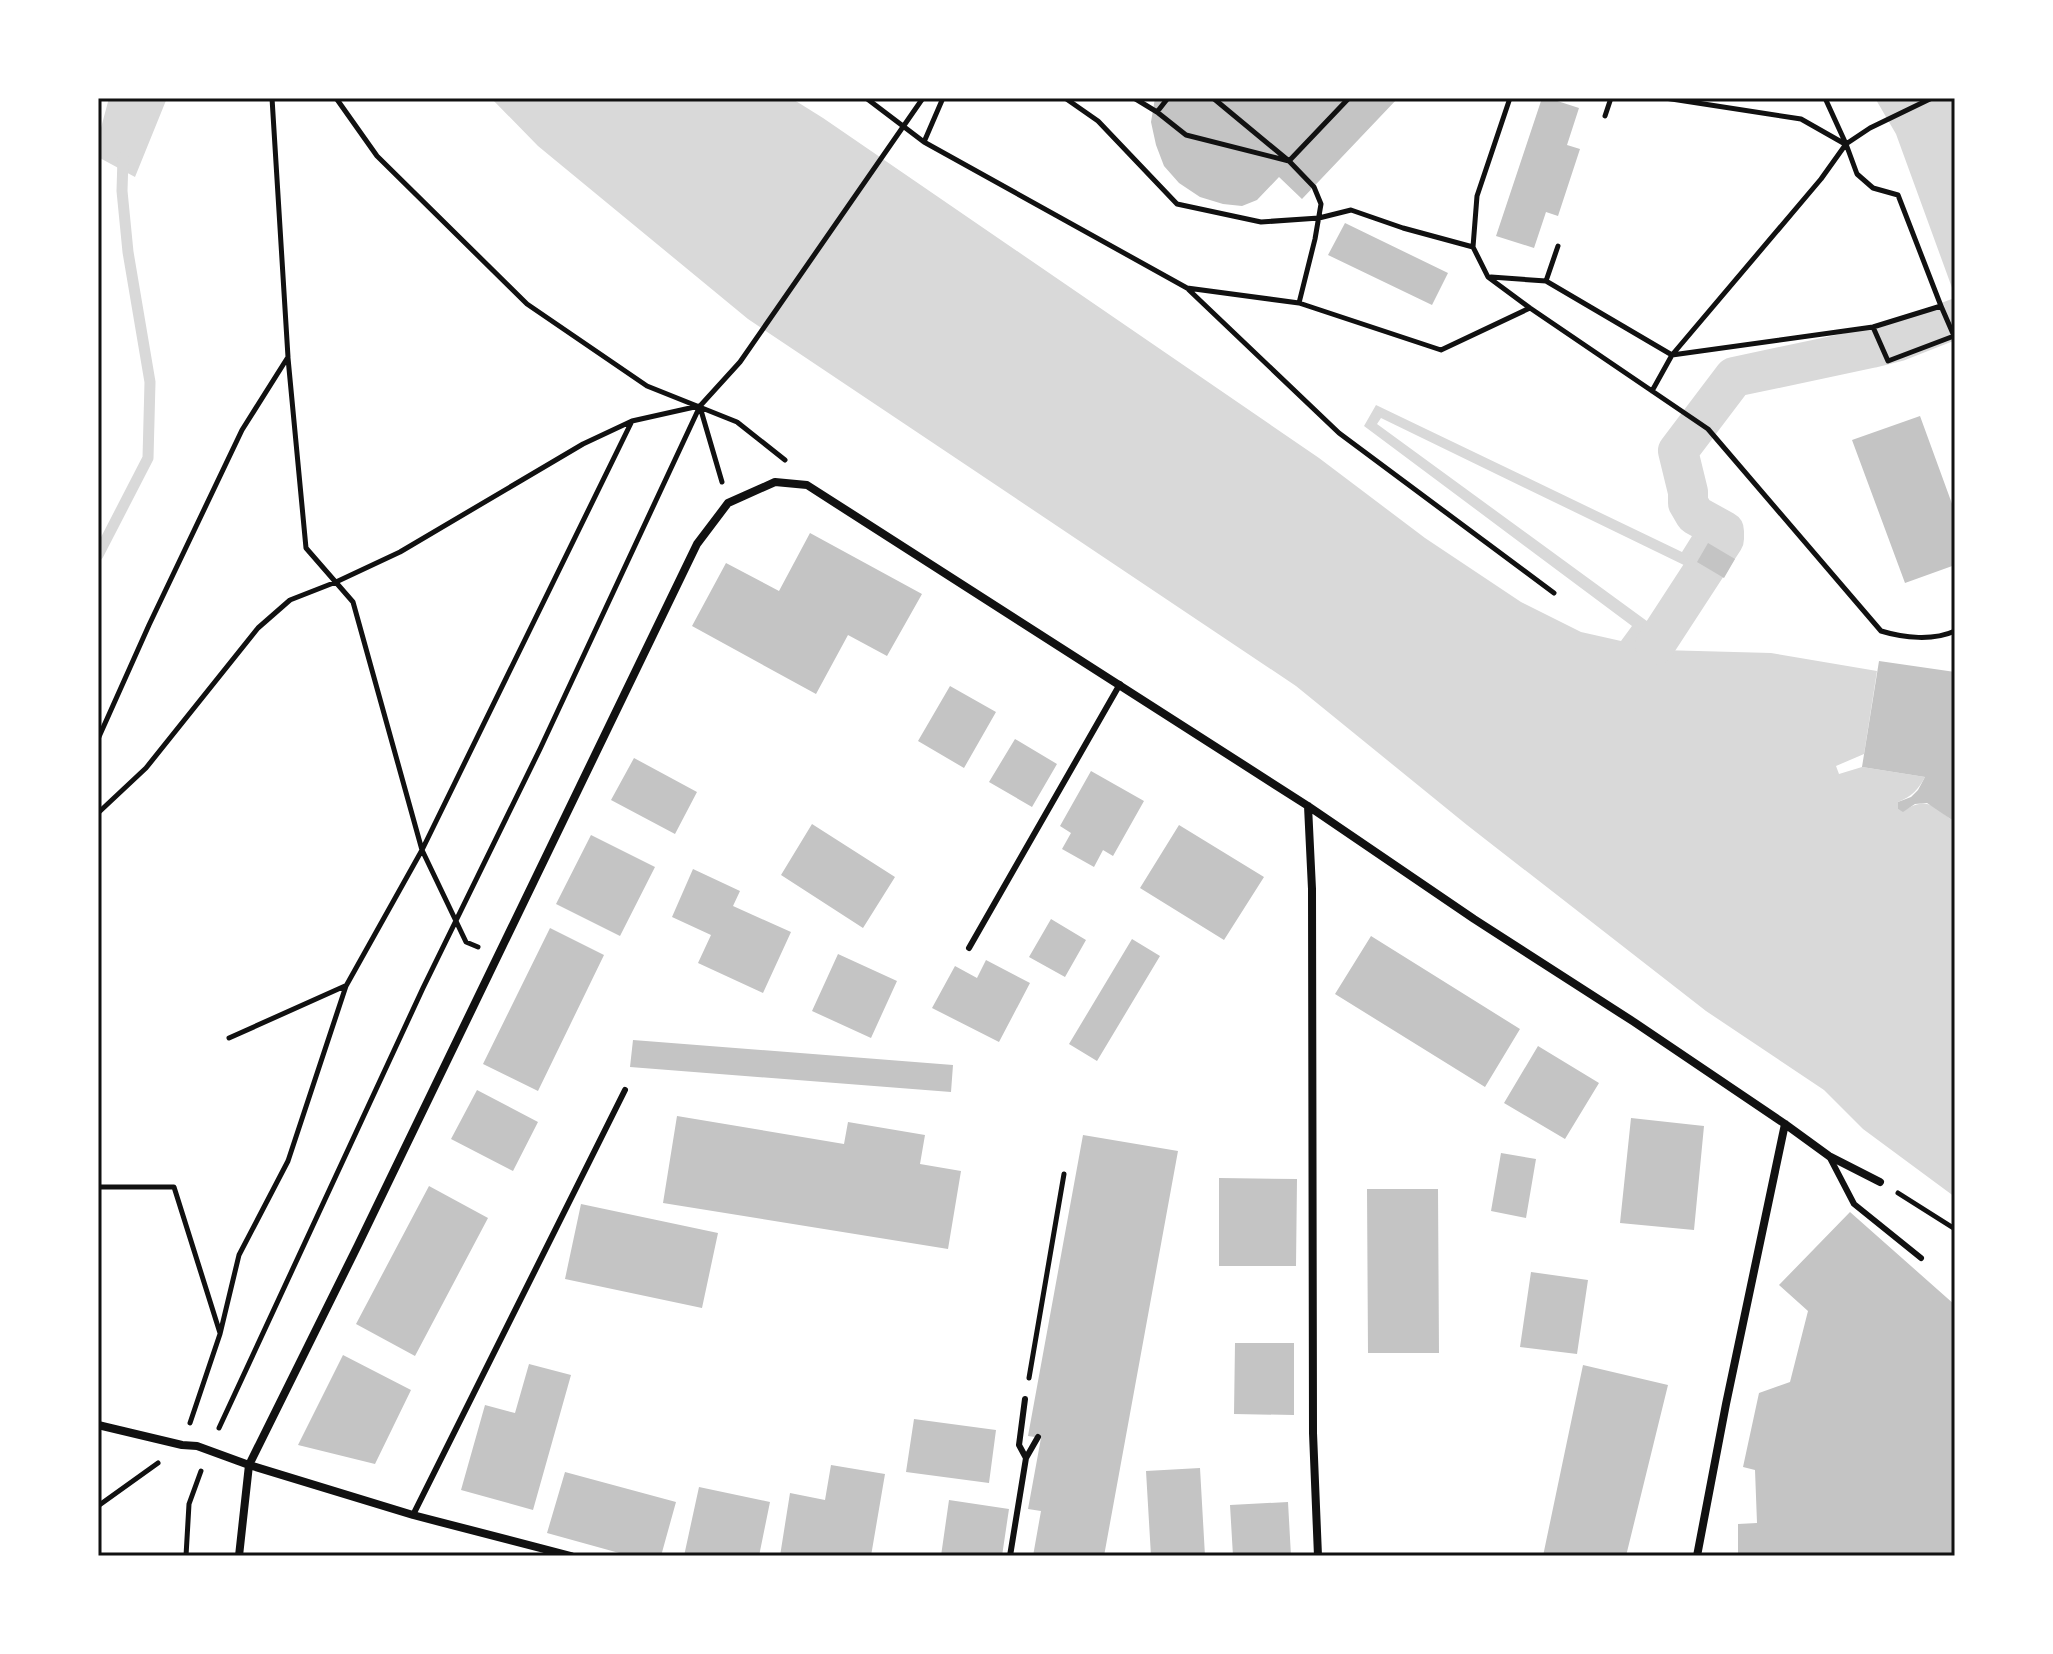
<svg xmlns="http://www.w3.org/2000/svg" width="2053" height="1654" font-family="'Archivo Narrow',sans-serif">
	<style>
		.water { fill: #d9d9d9 }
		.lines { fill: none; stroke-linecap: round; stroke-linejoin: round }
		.stream { stroke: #d9d9d9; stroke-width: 11 }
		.canal { stroke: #d9d9d9; stroke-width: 40 }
		.building { fill: #c4c4c4 }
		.path { stroke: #111; stroke-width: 5 }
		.service { stroke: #111; stroke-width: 6 }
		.minor { stroke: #111; stroke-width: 8 }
		.neatline { fill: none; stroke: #111; stroke-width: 3 }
	</style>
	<rect width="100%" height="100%" fill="#fff"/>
	<path class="water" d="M109,98H167L135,177L98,157V139Z
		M491,98H791L823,118L1319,458L1425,538L1521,602L1581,632L1621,641L1632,626L1364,426L1376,405L1682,552L1702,520L1716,527L1690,568L1381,418L1377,424L1651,624L1644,636L1654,635L1655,645L1661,650L1771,653L1877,671L1864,754L1836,766L1839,774L1862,767L1925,777C1918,790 1912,796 1898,802V809L1903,811C1929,795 1933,807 1955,822V1197L1863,1129L1824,1090L1706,1011L1467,825L1296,686L748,319L538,146Z
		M1875,98H1955V296L1896,134Z"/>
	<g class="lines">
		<path class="stream" d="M98,555L148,458L150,382L128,252L122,191L123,158"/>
		<path class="canal" d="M1655,645L1724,539V531L1695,515L1688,503V492L1678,451L1734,377L1871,348L1899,341L1955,319"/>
	</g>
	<path class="building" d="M1155,98H1398L1302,199L1279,177L1257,200L1242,206L1223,204L1200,197L1179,183L1164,166L1156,145L1151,122Z
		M1542,98H1548L1579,108L1567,145L1580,149L1558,216L1546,212L1534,248L1496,236Z
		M1345,223L1448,273L1432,305L1328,255Z
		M1920,416L1955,512V565L1905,583L1852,440Z
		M810,533L922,594L887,656L848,635L816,694L692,626L726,563L779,591Z
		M1708,543L1735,559L1724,578L1697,562Z
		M1879,661L1955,672V822L1927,803L1915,804L1903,812L1898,809V802L1911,797L1918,790L1925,777L1862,767Z
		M950,686L996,712L964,768L918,741Z
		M1015,739L1057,764L1032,807L989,782Z
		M634,758L697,792L675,834L611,800Z
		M1091,771L1144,801L1113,856L1103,850L1094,867L1062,849L1071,833L1060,826Z
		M812,824L895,877L863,928L781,875Z
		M1179,825L1264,877L1224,940L1140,888Z
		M591,835L655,867L620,936L556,904Z
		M693,869L740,891L733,906L791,932L763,993L698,963L711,935L672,917Z
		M1051,919L1086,940L1065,977L1029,957Z
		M550,928L604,955L538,1091L483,1064Z
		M1371,936L1520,1029L1485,1087L1335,994Z
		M1132,939L1160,956L1097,1061L1069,1044Z
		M838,954L897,981L871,1038L812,1011Z
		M986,960L1030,983L999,1042L932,1008L955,966L977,978Z
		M633,1040L953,1065L951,1092L630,1067Z
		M1538,1046L1599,1083L1565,1139L1504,1103Z
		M477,1090L538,1122L513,1171L451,1139Z
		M677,1116L844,1144L848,1122L925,1135L920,1164L961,1171L948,1249L663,1203Z
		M1631,1118L1704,1126L1694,1230L1620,1223Z
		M1083,1135L1178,1151L1104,1556H1033L1041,1511L1028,1509L1041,1438L1028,1436Z
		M1501,1153L1536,1159L1526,1218L1491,1211Z
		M1219,1178L1297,1179L1296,1266H1219Z
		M429,1186L488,1218L415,1356L356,1324Z
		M1367,1189H1438L1439,1353H1368Z
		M581,1204L718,1233L702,1308L565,1279Z
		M1850,1212L1955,1305V1556H1738V1524L1757,1523L1755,1470L1743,1467L1759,1393L1790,1382L1808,1311L1779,1285Z
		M1531,1272L1588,1280L1577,1354L1520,1347Z
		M1235,1343H1294V1415L1234,1414Z
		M343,1355L411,1390L375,1464L298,1445Z
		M529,1364L571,1375L533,1510L461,1490L485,1405L515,1413Z
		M1583,1365L1668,1385L1626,1556H1543Z
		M914,1419L996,1430L989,1483L906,1472Z
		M831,1465L885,1474L871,1556H780L790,1493L825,1500Z
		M1200,1468L1205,1556H1151L1146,1471Z
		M565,1472L676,1502L661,1556H630L547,1533Z
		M699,1487L770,1502L759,1556H684Z
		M949,1500L1009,1509L1002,1556H941Z
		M1288,1502L1291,1556H1233L1230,1505Z"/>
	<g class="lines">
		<path class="path" d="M336,98L377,156L527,304L647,386L737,422L785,460
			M866,98L924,142L1187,288L1299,303L1441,350L1530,308
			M1065,98L1098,121L1177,204L1261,222L1319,218L1351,210L1403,228L1473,247
			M1134,98L1157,112L1168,98
			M1213,98L1289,161L1349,98
			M1510,98L1477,196L1473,247L1488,277L1530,308L1708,429L1881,631C1904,638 1933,641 1955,631
			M1665,98L1801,119L1845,144
			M1157,112L1186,135L1289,161L1314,187L1321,204L1315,239L1299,303
			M1605,116L1611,98
			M924,142L943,98
			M1558,246L1546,281L1672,355L1873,327L1941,306L1898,195L1873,188L1857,174L1846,144L1825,98
			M1491,277L1546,281
			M1189,290L1339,433L1554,593
			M1873,327L1888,361L1954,336L1941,306
			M288,358L306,548L353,602L422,850L466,942L478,947
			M1652,391L1672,355L1821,179L1846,144L1870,128L1932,98
			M700,407L722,482
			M98,739L149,625L242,430L288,357L272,98
			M98,813L146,768L258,628L290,600L336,582L400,552L583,444L632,421L699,406
			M229,1038L345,986
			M98,1187H174L220,1333
			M1898,1193L1955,1229
			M1029,1378L1064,1174
			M190,1423L220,1334L239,1255L288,1161L346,986L422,850L632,421
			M219,1428L423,988L540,749L700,406L740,362L923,98
			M98,1506L158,1463
			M186,1556L189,1504L201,1471"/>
		<path class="service" d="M969,948L1120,684
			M1829,1156L1854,1204L1921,1258
			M1026,1458L1038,1437
			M413,1515L625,1090
			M1010,1556L1026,1458L1019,1445L1025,1399"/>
		<path class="minor" d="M1308,806L1312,889L1313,1433L1318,1556
			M98,1425L182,1445L197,1446L249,1465L413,1515L571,1556
			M239,1556L249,1465L358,1245L697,544L728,503L775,482L807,485L1308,806L1474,919L1634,1022L1785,1124L1829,1156L1880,1182
			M1697,1556L1726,1404L1785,1124"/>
	</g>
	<rect width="2053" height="1654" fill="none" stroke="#ffffff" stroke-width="200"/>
	<rect x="100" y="100" width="1853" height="1454" class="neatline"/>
</svg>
